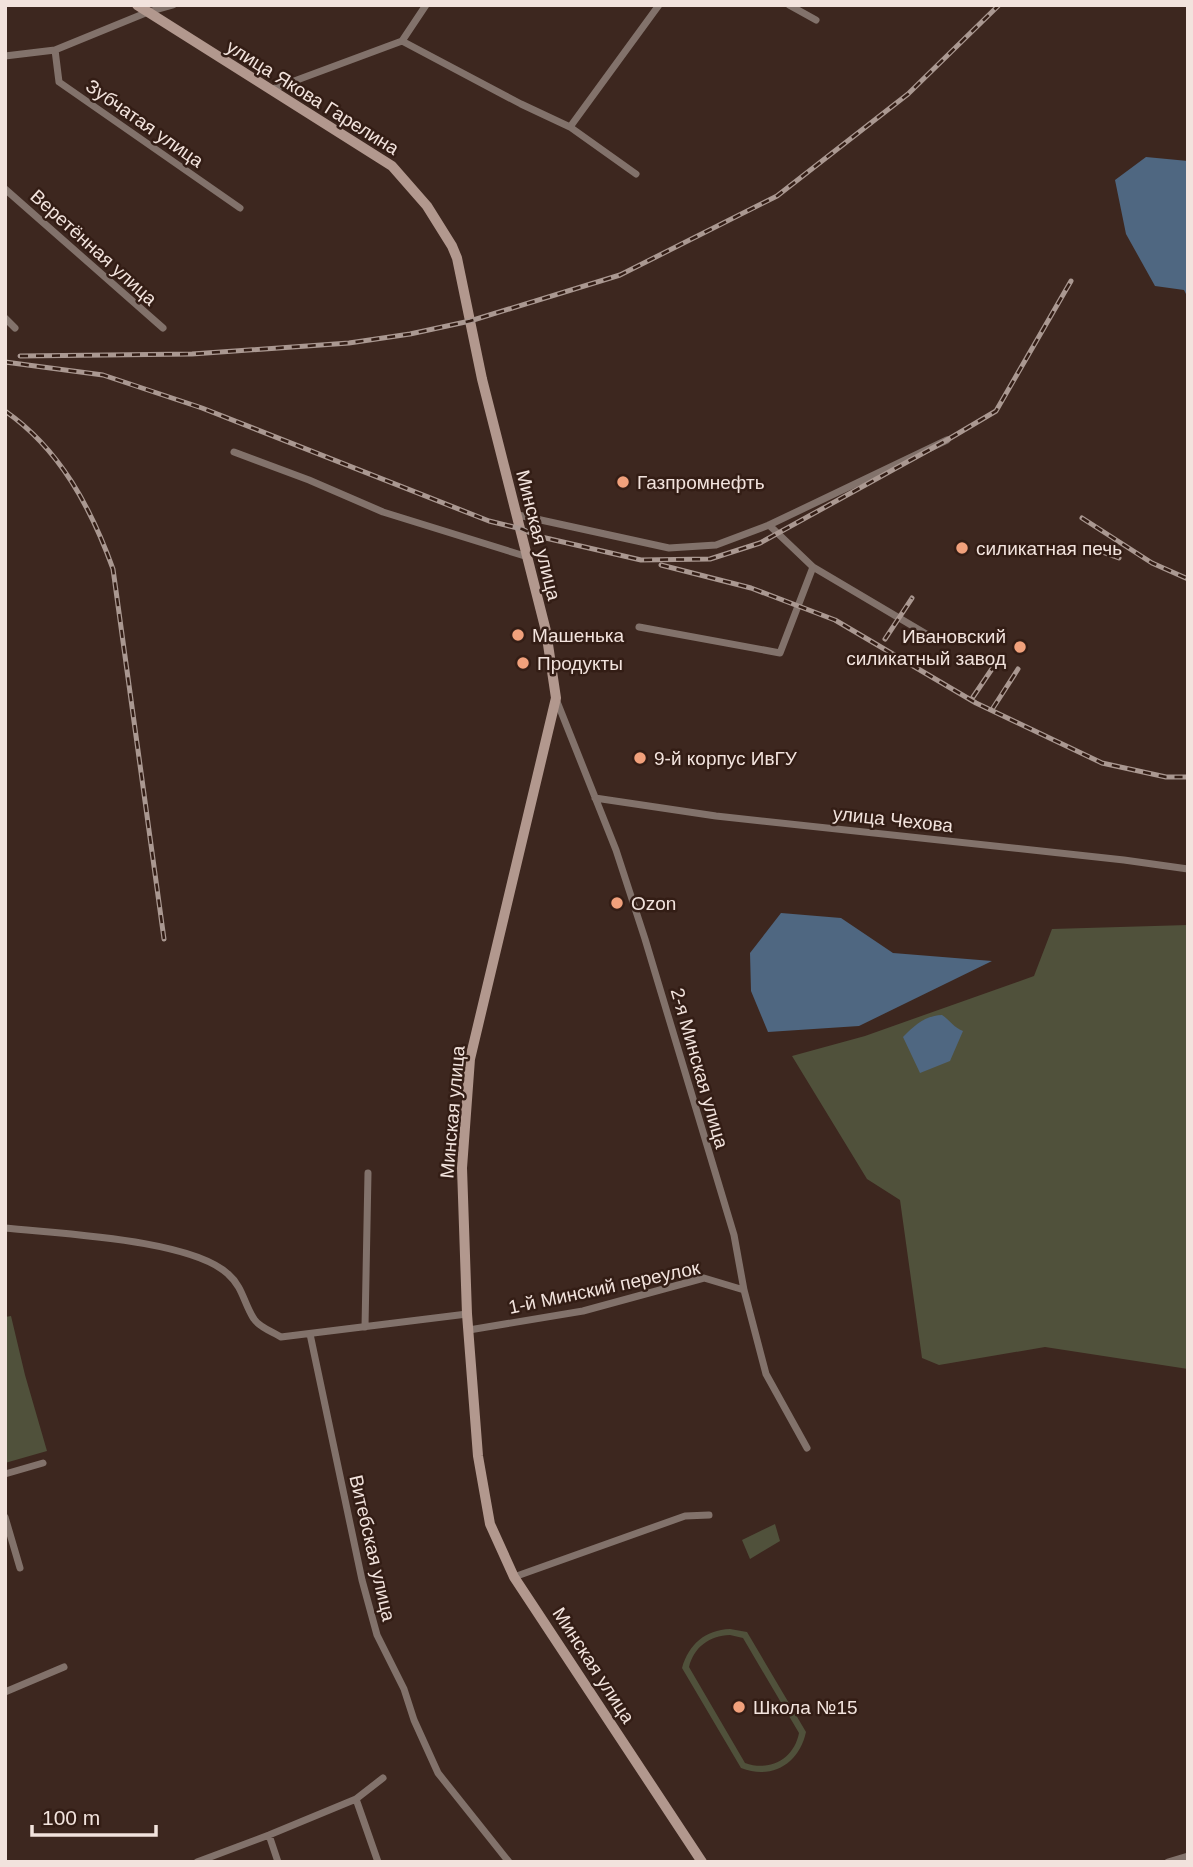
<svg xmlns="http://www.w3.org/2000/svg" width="1193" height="1867" font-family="Arial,sans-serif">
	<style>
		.green { fill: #50513b; fill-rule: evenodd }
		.water { fill: #4f6781 }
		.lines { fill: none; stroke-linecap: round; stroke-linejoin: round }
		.minor { stroke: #82726b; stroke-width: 7 }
		.secondary { stroke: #b2988e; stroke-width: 10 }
		.rail-casing { stroke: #aa9891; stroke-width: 5 }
		.rail { stroke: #331d15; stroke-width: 2.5; stroke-dasharray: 8; stroke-linecap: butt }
		.poi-dot { fill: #f1a17c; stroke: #331d15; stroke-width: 2.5 }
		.labels { text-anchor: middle; stroke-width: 5; stroke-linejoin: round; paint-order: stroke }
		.street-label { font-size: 19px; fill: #f2e3dd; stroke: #331d15 }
		.poi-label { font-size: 19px; fill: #f2e3dd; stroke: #331d15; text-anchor: start }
	</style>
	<rect width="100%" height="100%" fill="#3d271f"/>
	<path class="green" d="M1188,925V1369L1045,1347L939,1365L922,1358L900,1200L867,1179L792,1056L865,1036L1034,976L1052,929Z
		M11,1316L25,1375L47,1451L5,1463V1317Z
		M775,1524L780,1541L750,1559L742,1540Z
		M730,1629L747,1632L806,1732C799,1764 772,1780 741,1768L682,1668C689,1644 705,1630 730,1629ZM730,1635L743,1638L799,1733C794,1759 770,1772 745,1763L689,1667C694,1647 709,1636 730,1635Z"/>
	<path class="water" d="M1146,157L1188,161V298L1184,290L1155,286L1126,234L1115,180Z
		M781,913L841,918L893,953L992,961L859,1026L768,1032L751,991L750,953Z
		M942,1015C950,1020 953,1027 963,1031L950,1061L920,1073L903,1037C915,1025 924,1016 942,1015Z"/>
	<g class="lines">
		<path class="minor" d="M789,5L816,20
			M402,41L521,104L570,127L636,174
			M55,50L59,82L240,208
			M5,56L55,50L148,12L173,5
			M270,90L402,41L426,5
			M570,127L659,5
			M5,189L163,328
			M5,318L15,328
			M234,452L309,480L383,512L528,557
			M518,515L669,548L716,545L769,525L947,440
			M813,567L933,638
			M639,627L780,653L813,567L769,525
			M556,699L616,850L645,939L734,1235L744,1290L766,1374L807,1448
			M595,798L716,816L1124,860L1188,869
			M5,1228C59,1234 190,1239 228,1274C243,1287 244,1304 254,1319C259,1327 273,1332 281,1337L467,1314
			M365,1327L368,1173
			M469,1330L583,1311L704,1278L744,1290
			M310,1334L362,1580L377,1635L404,1689L414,1720L438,1773L509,1862
			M5,1474L43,1463
			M5,1517L20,1568
			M514,1577L685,1516L709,1515
			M5,1692L64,1667
			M356,1799L378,1862
			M269,1835L278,1862
			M197,1862L269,1835L356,1799L383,1778
			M1168,1862L1188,1856"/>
		<path class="secondary" d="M137,5L392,166L427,206L452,246L457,258L482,379L546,631L556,698L470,1059L462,1168L467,1314L478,1456L490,1524L514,1577L702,1862"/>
		<g class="rail-casing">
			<path id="rail" d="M20,356L192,354L349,343L410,334L470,321L620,275L777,196L908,94L999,5
				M5,362L103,375L202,408L489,521L522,529L537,536L641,560L710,559L760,543L947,440L996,411L1071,281
				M5,411C60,449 91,508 113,569L164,939
				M1082,518L1152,563L1188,579
				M1085,546L1119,558
				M661,565L751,588L835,620L976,703L1102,763L1166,777H1188
				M885,639L912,598
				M973,697L1000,657
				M993,708L1018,669"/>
		</g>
		<use href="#rail" class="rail"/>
	</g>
	<g class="poi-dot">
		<circle cx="623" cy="482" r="7"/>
		<circle cx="962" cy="548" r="7"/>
		<circle cx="518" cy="635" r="7"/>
		<circle cx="1020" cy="647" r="7"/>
		<circle cx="523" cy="663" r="7"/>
		<circle cx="640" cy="758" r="7"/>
		<circle cx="617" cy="903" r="7"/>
		<circle cx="739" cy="1707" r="7"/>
	</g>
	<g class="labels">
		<g class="street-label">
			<text transform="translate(313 97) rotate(32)" y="7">улица Якова Гарелина</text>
			<text transform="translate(145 123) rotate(35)" y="7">Зубчатая улица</text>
			<text transform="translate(94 247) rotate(42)" y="7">Веретённая улица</text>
			<text transform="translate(539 535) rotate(76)" y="7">Минская улица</text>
			<text transform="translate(893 819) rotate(6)" y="7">улица Чехова</text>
			<text transform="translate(700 1068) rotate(74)" y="7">2-я Минская улица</text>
			<text transform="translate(452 1112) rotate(-85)" y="7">Минская улица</text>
			<text transform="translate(604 1287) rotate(-12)" y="7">1-й Минский переулок</text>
			<text transform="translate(373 1548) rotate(77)" y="7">Витебская улица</text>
			<text transform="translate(594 1665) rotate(57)" y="7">Минская улица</text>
		</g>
		<g class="poi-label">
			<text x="637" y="489">Газпромнефть</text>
			<text x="976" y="555">силикатная печь</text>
			<text x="532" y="642">Машенька</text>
			<text x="1006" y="643" text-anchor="end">Ивановский<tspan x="1006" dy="22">силикатный завод</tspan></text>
			<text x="537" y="670">Продукты</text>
			<text x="654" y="765">9-й корпус ИвГУ</text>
			<text x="631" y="910">Ozon</text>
			<text x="753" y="1714">Школа №15</text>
		</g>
	</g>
	<rect width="1193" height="1867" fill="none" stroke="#f2e3dd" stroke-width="14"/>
	<path d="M32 1825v10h124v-10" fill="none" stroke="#f2e3dd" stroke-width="3.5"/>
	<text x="42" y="1825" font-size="21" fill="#f2e3dd" stroke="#331d15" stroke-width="5" paint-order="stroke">100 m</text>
</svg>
